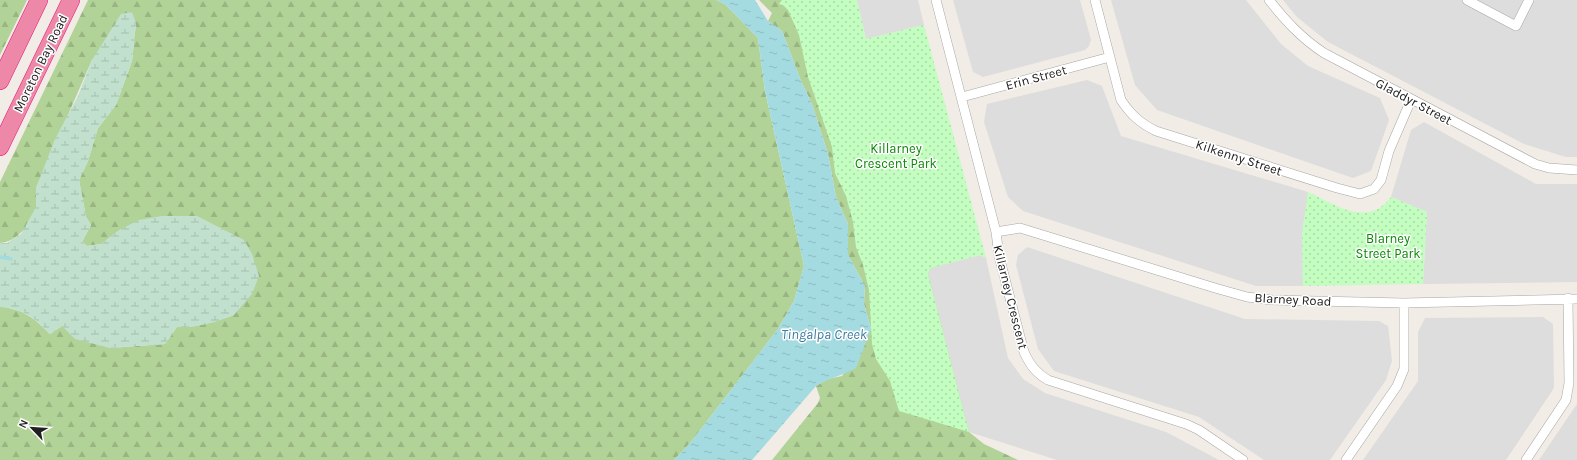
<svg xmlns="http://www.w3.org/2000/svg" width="1577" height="460" font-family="Karla,sans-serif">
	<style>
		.residential { fill: #dedddd }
		.forest { fill: url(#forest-firs) }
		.wetland { fill: url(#wetland-marsh) }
		.park { fill: url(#park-dots) }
		.water { fill: url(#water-ripples) }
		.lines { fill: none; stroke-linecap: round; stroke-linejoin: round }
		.stream { stroke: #a3dbe1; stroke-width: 3.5 }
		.street-casing { stroke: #a7a7a7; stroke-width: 10 }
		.highway-casing { stroke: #e81a7b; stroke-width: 18 }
		.street { stroke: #fff; stroke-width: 9 }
		.highway { stroke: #ed88a8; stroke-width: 17 }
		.labels { text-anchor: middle; stroke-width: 3; stroke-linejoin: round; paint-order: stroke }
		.street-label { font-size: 13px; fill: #202020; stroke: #fff }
		.park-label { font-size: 13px; fill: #0a8804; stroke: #fff }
		.water-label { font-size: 14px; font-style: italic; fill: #3c7a9e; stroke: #fff }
	</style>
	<defs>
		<pattern id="forest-firs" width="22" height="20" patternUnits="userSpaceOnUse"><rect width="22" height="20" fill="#b1d397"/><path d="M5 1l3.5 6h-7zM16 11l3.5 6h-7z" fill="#98b582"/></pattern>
		<pattern id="wetland-marsh" width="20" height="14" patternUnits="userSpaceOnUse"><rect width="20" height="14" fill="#c1e0ce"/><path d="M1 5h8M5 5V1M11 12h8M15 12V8" fill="none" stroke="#a6c0b1"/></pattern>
		<pattern id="park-dots" width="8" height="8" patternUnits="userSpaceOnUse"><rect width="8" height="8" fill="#c3fdc0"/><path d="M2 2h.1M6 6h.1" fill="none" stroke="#a7d9a5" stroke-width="1.8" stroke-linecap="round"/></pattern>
		<pattern id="water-ripples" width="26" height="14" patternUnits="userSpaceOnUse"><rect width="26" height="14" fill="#a3dbe1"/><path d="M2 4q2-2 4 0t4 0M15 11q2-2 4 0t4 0" fill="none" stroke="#8cbcc1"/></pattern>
	</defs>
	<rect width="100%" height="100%" fill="#f1ece5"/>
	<path class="residential" d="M857,0H918L924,25L866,39Z
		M953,0H1080L1091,40L1089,46L1085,50L983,77L973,72Z
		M1111,0H1246L1281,44L1308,66L1380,98L1389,120L1371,171L1353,178L1157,110L1135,85Z
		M1283,0H1577V157H1566L1524,144L1328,42L1297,17Z
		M1087,80L1102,86L1121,136L1308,192L1302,235L1303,286H1256L1023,211L1008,197L984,122L987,104Z
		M1424,122L1536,184H1577V282L1423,284L1427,212L1391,197L1411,130Z
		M1027,247L1245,319L1379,321L1388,326L1392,361L1386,380L1330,460H1264L1199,417L1054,371L1038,349L1016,265L1018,255Z
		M980,255L986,258L1008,358L1023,379L1045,393L1166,432L1219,460H1057L969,432L928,274L931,268Z
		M1543,317L1553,324L1554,388L1506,460H1363L1418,381V332L1425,318Z
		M1577,404V460H1539Z"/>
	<path class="forest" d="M0,0H27L0,55Z
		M88,0H716L725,4L758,38L765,91L804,266L794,301L778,329L691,442L674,460H0V306C25,311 32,316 50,334L62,326L110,348L165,344L177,327C198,327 215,322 234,315L121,229L101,244L87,246L82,242L91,225L86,217L79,180L88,161L98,128L116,105L132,61L136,23L92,60L36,188C36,194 37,201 36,207C32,223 17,242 0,243V182Z
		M759,0H857L856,17L966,258L931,268L928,274L969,432L984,444L1018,460H772L818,403L820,398L816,386L828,379L842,376L871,329L864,304L865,286L848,255V224L836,197L828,154L812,104L801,81L782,31L768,21L772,13Z"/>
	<path class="wetland" d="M132,12L136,23L132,61L116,105L98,128L88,161L79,180L86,217L91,225L82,242L87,246L101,244L121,229L139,220L162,216H197L244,240L252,254L259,276L252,294L234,315L215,322L192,327H177L165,344L110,348L75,339L62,326L50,334C34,317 23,309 0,307V243H7L21,234L36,207V188L55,139L78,96L92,60L121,14Z"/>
	<path class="park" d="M782,0H857L866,39L924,25L986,258L980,255L931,268L928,274L969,432L899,411L890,381L876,359L872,344L869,290L863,265L856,247L853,222L846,196L835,173L832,147L808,77L799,35L788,10L783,5L779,4Z
		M1308,192C1335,204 1367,229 1391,197L1427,212L1423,284L1303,286L1302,235Z"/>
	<path class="water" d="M716,0H755L768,21L782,31L801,81L812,104L828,154L836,197L848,224V255L865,286L864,304L871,329L856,368C843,375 829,378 816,386L752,460H674L691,442L778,329L794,301L804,266L765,91L758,38L725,4Z"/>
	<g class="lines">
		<path class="stream" d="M0,257L11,259"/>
		<g class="street-casing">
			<path id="street" d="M936,0L996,232L999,256L1024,352C1030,365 1036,373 1048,380L1186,424L1199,430L1243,460
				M1095,0L1121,100C1131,115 1140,123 1156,131L1337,188L1360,194L1374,189L1381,180L1389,151L1411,100
				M1269,0C1285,20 1301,38 1324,53L1535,164L1549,168L1577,170
				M1467,0L1516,26L1529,0
				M962,97L1110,57
				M996,232L1020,228L1215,288L1247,297L1272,300L1404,303L1577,299
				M1346,460L1397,386L1404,369V303
				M1526,460L1566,400L1569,383L1568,298"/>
		</g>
		<g class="highway-casing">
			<path id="highway" d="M0,81L39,0
				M0,147L71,0"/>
		</g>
		<use href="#street" class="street"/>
		<use href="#highway" class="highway"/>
	</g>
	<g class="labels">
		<g class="street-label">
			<text transform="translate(40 63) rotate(-64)" y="5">Moreton Bay Road</text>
			<text transform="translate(1036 77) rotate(-15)" y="5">Erin Street</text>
			<text transform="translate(1414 101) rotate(28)" y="5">Gladdyr Street</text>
			<text transform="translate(1239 157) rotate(18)" y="5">Kilkenny Street</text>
			<text transform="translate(1011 297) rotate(76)" y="5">Killarney Crescent</text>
			<text transform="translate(1293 299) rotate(3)" y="5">Blarney Road</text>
		</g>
		<g class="park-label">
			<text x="896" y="153">Killarney<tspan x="896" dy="15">Crescent Park</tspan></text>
			<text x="1388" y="243">Blarney<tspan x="1388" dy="15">Street Park</tspan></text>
		</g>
		<g class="water-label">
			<text x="824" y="339">Tingalpa Creek</text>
		</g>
	</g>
	<g transform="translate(32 428) rotate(295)" stroke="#ffffff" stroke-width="3" paint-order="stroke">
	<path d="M0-3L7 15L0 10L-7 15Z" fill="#202020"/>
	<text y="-6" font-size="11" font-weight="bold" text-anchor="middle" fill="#202020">N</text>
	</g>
</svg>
